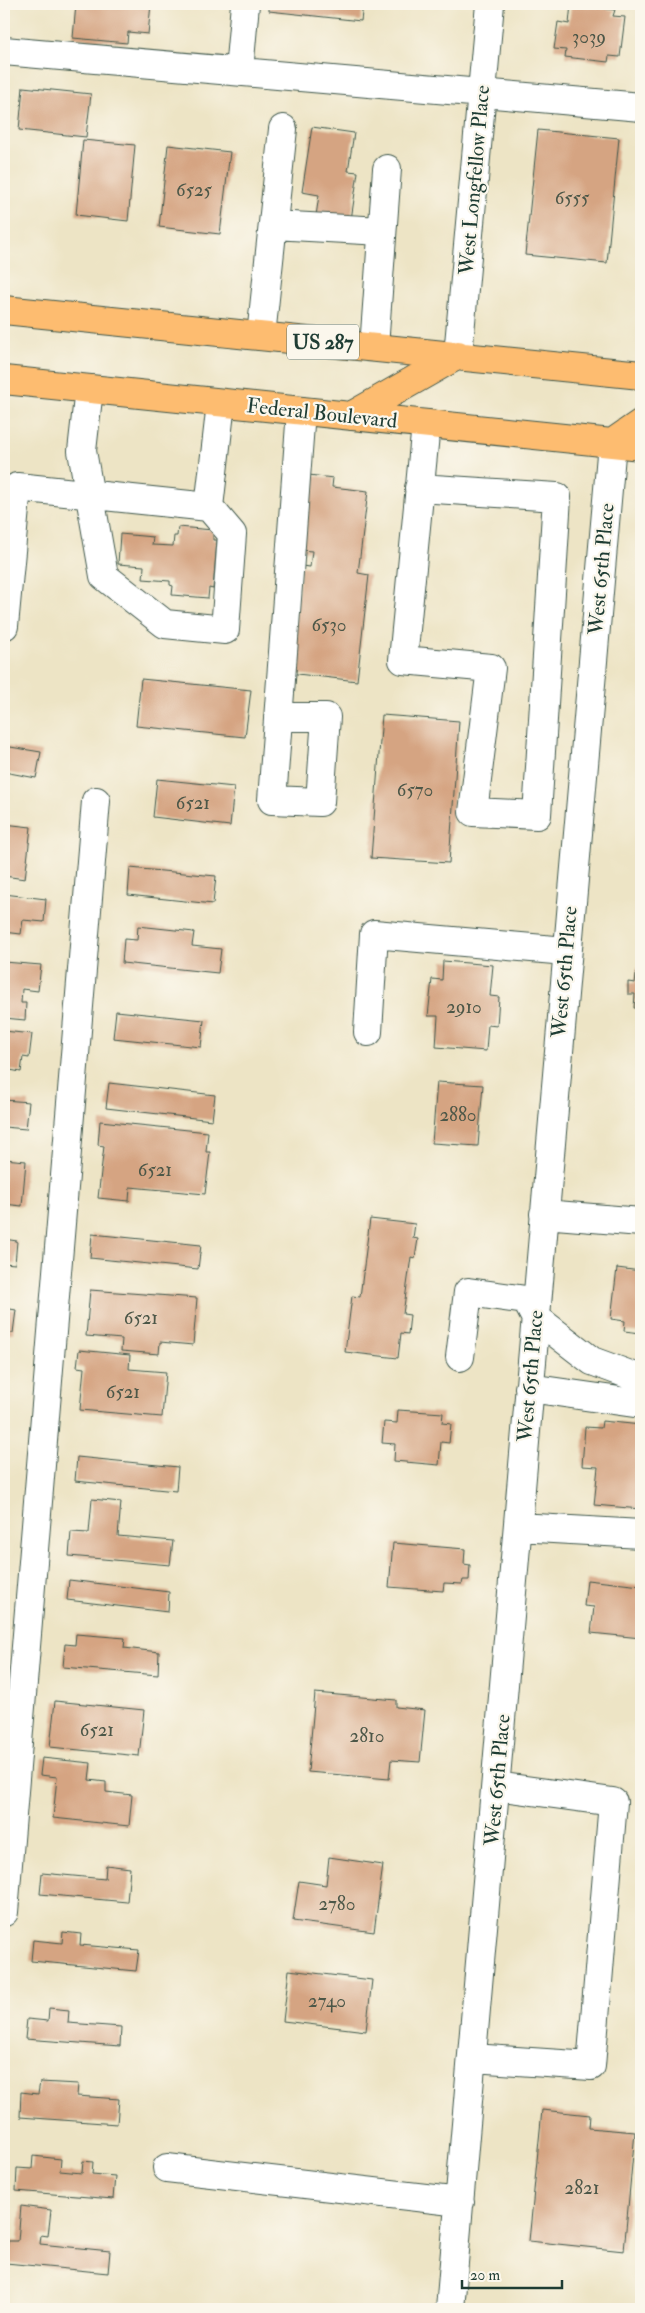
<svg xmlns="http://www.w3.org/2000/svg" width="645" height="2313" font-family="'IM FELL Double Pica',serif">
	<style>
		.building { fill: #d5a482 }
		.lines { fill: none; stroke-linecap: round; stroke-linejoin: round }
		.minor-casing { stroke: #3e564a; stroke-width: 30 }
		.major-casing { stroke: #3e564a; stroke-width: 30 }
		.minor { stroke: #fff; stroke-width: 28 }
		.major { stroke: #fdbc6f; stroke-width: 28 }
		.labels { text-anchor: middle; stroke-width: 4.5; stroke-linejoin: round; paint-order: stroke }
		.number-label { font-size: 19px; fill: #4c5748 }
		.shield { fill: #fbf7ec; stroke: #61756b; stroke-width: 1 }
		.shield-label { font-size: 20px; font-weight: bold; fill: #1f3d34 }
		.street-label { font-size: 21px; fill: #1f3d34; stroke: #fbf7ec }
	</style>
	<rect width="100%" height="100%" fill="#fbf7ec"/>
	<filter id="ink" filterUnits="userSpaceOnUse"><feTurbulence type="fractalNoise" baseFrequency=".02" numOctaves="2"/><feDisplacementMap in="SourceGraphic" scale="10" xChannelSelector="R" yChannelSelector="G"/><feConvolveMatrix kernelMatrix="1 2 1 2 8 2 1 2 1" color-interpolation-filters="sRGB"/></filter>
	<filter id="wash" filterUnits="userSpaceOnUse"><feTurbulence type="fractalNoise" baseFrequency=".0096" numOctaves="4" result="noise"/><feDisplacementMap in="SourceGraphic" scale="20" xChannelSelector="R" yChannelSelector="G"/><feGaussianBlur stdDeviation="1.12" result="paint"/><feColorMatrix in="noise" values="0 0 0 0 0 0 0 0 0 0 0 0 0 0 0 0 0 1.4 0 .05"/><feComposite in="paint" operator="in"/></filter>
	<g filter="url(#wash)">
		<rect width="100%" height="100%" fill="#ede4c5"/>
		<g id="blocks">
			<path class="building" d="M76,4H151L148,34L128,32L127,43L73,38Z
				M269,4H363L361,21L269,11Z
				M571,4L615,10L613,16L625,17L620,57L609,56L608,62L565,57L566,50L554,49L558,22L569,24Z
				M23,87L91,94L86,137L19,130Z
				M312,127L354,133L348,171L358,172L351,220L316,216L319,195L302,192Z
				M538,130L619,138L607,263L525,255Z
				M83,140L135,145L128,221L76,215Z
				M168,145L230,152L220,234L159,227Z
				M309,475L333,478L332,487L368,491L358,573L369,575L357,681L289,673L301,566L310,567L312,551L300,550Z
				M178,527L213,530V540H217L213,589L209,588L208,598L172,595L173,586L170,585V581L143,579L144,566L118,564L120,534L153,537L152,545L173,546L174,536H177Z
				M141,679L251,690L245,737L136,726Z
				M382,715L459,721L449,863L371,858Z
				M4,746L41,752L36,778L4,772Z
				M157,779L234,787L230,826L153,817Z
				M4,824L31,827L25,879L4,876Z
				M130,868L216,876L213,904L128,895Z
				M4,894L46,899L44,922L23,920L21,934L4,932Z
				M138,926L194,932L192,946L221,949L218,973L122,963L124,939L137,940Z
				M443,961L493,965L490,996L499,997L497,1026L488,1025L486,1051L436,1047L438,1016H428L432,979L442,980Z
				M4,962L41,965L38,991L22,989L21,1003H26L25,1020L4,1018Z
				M637,968H641V1008H634L635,994H628V982L635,983Z
				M116,1011L204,1020L201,1047L113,1038Z
				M4,1031L32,1034L29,1058L23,1057L21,1072L4,1069Z
				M437,1082L483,1085L478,1146L432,1143Z
				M109,1083L215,1095L212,1120L106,1108Z
				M4,1100L29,1102L26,1129L4,1127Z
				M100,1121L208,1132L206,1152H210L205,1194L130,1187L129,1201L98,1198L104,1146L98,1145Z
				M4,1159L26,1161L22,1206L4,1204Z
				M370,1219L415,1224L413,1238L418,1239L415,1258L411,1257L403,1314L410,1315L408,1334L401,1333L398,1358L345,1352L352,1296L360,1297Z
				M92,1234L201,1245L198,1269L90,1258Z
				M4,1239L17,1241L15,1264L4,1263Z
				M617,1268L641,1271V1333L624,1331L625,1321L611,1319Z
				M90,1290L197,1298L193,1345L160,1342L159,1354L121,1351L122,1339L86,1336Z
				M4,1308L16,1310L13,1333H4Z
				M79,1350L130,1355L129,1369L166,1372L162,1417L80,1410L84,1368L77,1367Z
				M4,1369H7L5,1388H4Z
				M398,1410L443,1413L442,1423L451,1424L449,1443L441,1442L439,1465L394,1461L395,1444L382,1443L384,1422L397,1423Z
				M602,1421L641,1425V1509L594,1505L598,1467L582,1466L585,1427L601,1428Z
				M77,1457L178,1467L176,1491L75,1481Z
				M92,1499L121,1502L118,1536L173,1541L170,1565L69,1556L71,1532L89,1533Z
				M393,1543L465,1549L464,1564L470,1565L469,1580H463L462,1584L444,1583L443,1591L389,1587Z
				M69,1580L169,1592L168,1612L67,1600Z
				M587,1580L641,1586V1638L591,1633L594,1607L584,1606Z
				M76,1634L125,1638L124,1648L159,1652L158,1675L63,1667L65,1644L75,1645Z
				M315,1693L396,1700V1707L425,1710L420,1762L391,1760L389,1779L308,1772Z
				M55,1701L144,1710L139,1756L50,1747Z
				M42,1758L91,1763L89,1780L106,1782V1792L132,1795L129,1826L53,1818L57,1777L40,1775Z
				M329,1857L383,1865L374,1932L293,1921L299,1881L326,1885Z
				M106,1865L130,1868L127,1902L40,1894L42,1873L105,1879Z
				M63,1932L81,1934L80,1945L139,1950L136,1971L31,1961L33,1940L62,1943Z
				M289,1970L372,1980L366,2031L283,2021Z
				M49,2008L69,2010L68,2023L121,2027L120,2046L25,2039L27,2019L48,2021Z
				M40,2082L78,2084L77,2096L119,2099L117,2124L20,2117L21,2092L38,2094Z
				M542,2110L590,2115L589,2128L635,2132L624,2251L529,2241Z
				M33,2156L61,2159L60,2171L82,2173L83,2161L93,2162L92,2174L115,2176L113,2199L16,2191L17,2168L32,2169Z
				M21,2206L51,2210L48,2236L41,2235L40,2244L110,2251L108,2273L6,2263L8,2241H18Z"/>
		</g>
	</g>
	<g filter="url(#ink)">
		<use href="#blocks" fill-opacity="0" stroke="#3e564a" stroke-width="1"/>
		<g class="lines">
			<g class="minor-casing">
				<path id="minor" d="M4,51L641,107
					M239,71L245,4
					M273,225L382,231
					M261,336L283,129
					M374,347L387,169
					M458,355L490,4
					M89,389L82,451L104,576L165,624L225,630L232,534L209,507L221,403
					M419,488L557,497L537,815L473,812L491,668L403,660L426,424
					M4,626L17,487L209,507
					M278,717H326L320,802L272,800L301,411
					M368,1032L374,934L566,951
					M544,1214L641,1222
					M460,1357L468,1292L526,1300L535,1317L592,1361L641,1379
					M529,1388L641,1404
					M518,1527L641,1534
					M4,1912L96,801
					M473,2058L591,2066L613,1802L496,1786
					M167,2168L460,2202
					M450,2309C506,1687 555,1065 612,443"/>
			</g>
			<g class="major-casing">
				<path id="major" d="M4,310L641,375
					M4,380L641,446
					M351,416L458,355
					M612,443L641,423"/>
			</g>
			<use href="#minor" class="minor"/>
			<use href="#major" class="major"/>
		</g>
	</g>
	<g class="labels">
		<g class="number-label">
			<text x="589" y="43">3039</text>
			<text x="194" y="196">6525</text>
			<text x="572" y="204">6555</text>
			<text x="329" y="631">6530</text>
			<text x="415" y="796">6570</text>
			<text x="193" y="809">6521</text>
			<text x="464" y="1013">2910</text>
			<text x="458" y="1121">2880</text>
			<text x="155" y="1176">6521</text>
			<text x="141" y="1324">6521</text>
			<text x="123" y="1398">6521</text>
			<text x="97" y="1736">6521</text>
			<text x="367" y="1742">2810</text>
			<text x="337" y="1910">2780</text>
			<text x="327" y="2007">2740</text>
			<text x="582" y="2194">2821</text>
		</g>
		<rect class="shield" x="287" y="324.5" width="72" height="35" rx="4"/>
		<g class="shield-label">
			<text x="323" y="349">US 287</text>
		</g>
		<g class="street-label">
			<text transform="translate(474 180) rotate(-85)" y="7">West Longfellow Place</text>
			<text transform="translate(322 413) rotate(6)" y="7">Federal Boulevard</text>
			<text transform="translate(601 569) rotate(-85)" y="7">West 65th Place</text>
			<text transform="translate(564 972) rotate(-85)" y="7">West 65th Place</text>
			<text transform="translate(530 1376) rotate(-85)" y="7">West 65th Place</text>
			<text transform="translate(497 1780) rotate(-85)" y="7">West 65th Place</text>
		</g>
	</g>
	<rect width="645" height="2313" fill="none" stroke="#fbf7ec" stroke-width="20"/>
	<path d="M462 2280v8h100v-8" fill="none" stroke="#1f3d34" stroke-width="2.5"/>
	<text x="470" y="2280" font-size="15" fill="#1f3d34" stroke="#fbf7ec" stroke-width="4" paint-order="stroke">20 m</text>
</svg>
